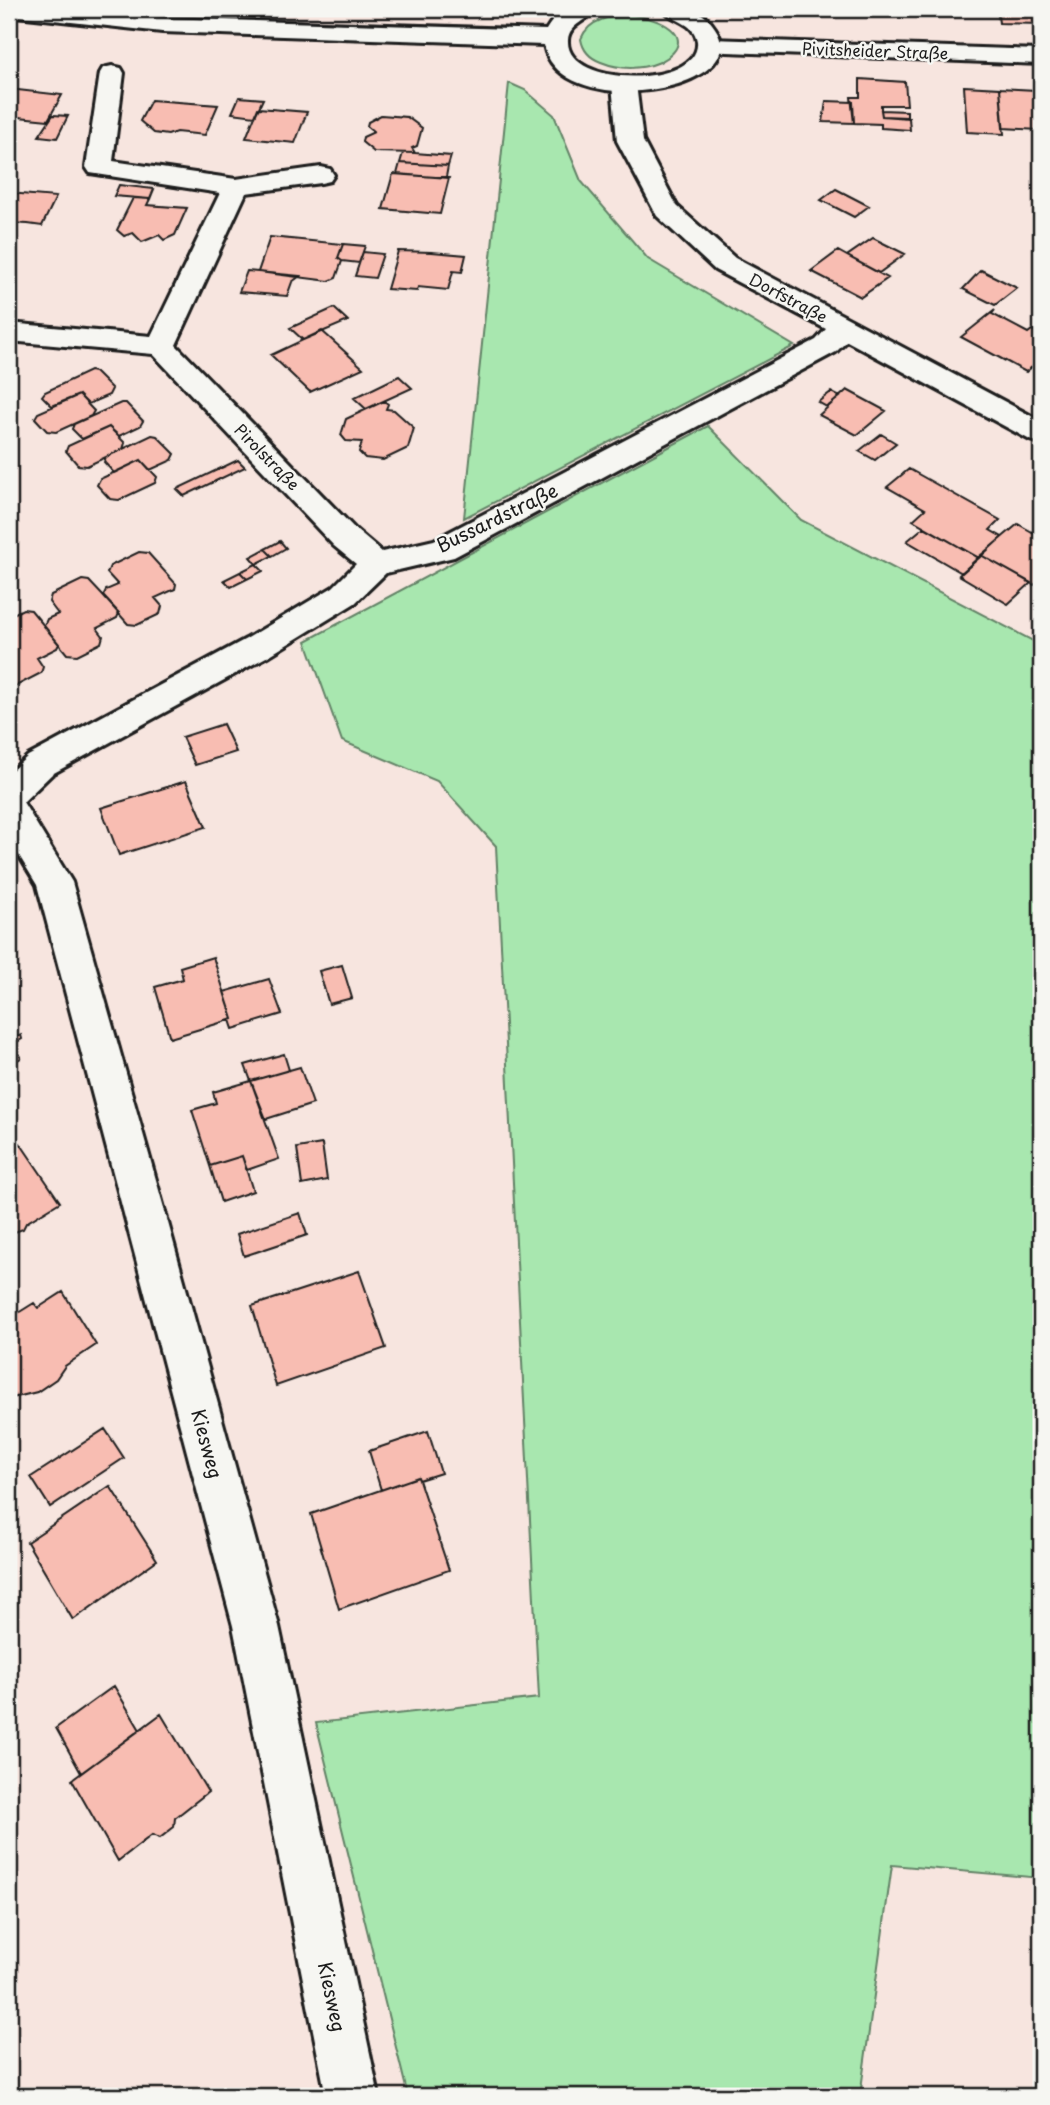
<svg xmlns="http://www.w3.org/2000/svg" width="1050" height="2105" font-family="'Playpen Sans',sans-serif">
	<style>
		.green { fill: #a8e7af; stroke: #628266; stroke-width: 2 }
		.building { fill: #f8bdb2; stroke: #1c1c1c; stroke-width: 2 }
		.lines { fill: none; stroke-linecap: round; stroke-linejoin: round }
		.street-casing { stroke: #1c1c1c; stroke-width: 6 }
		.secondary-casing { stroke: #1c1c1c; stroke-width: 6 }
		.primary-casing { stroke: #1c1c1c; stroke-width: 6 }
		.street { fill: #f6f6f2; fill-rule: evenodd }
		.secondary { fill: #f6f6f2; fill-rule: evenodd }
		.primary { fill: #f6f6f2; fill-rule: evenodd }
		.labels { text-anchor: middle; stroke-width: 5; stroke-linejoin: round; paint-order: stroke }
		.far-street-label { font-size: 16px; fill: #1c1c1c; stroke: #f6f6f2 }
		.street-label { font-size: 19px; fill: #1c1c1c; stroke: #f6f6f2 }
	</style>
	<rect width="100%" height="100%" fill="#f7e5df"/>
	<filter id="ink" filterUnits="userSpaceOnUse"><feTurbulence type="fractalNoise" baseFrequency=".0143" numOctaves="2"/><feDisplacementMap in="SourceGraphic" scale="14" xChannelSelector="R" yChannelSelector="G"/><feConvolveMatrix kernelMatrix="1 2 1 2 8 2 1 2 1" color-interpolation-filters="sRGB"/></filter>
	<g filter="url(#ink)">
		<path class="green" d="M632,15C723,29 660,86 601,62C590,58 583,51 581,39C589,18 612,16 632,15Z
			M509,83L525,90L554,115L581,181L648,259L794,346L464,518Z
			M708,426L801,520L1041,645V1878L892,1865L860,2096H408L316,1723L539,1698L496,846L437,781L342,741L306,641Z"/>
		<path class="building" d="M842,9H886L887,13L842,11Z
			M997,9H1041V24L999,23Z
			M860,79L905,82L907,105H881V110L882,116L909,118L910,130L881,128V124L854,123L851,97H860Z
			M964,86L1000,88L1004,134L967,132Z
			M1000,88L1036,90L1039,130L1003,128Z
			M9,89L62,95L48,120L9,116Z
			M239,97L263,99L255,116L232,113Z
			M151,100L218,105L205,135L176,132L168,135L154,133L140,121Z
			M826,101L853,102L854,123L823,122Z
			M258,108L307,112L295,143L246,138Z
			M881,110L907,111V117L882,116Z
			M53,115L68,116L57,138L39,136Z
			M381,115L407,117L422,128L417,146L412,148L415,153L374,152L362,142L363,137L374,132L367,126L368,122Z
			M403,153H415L451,156L448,166L400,163Z
			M400,163L448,166L446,177H435L397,174Z
			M393,174L449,178L440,214L383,209Z
			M119,185L154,189L150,199L114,196Z
			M836,189L869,206L854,217L821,200Z
			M9,193L56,197L42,226L28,224L9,223Z
			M133,198L150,199L147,205L187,208L175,235L164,240L159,235L142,242L133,233L124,236L117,230Z
			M270,237L343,244L338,258L342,261L336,278L329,281L258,272Z
			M873,238L905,254L879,273L847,256Z
			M343,244L365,246L359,263L342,261L338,258Z
			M398,251L432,252L466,255L462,272L453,271L448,290L418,287L417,291L387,289Z
			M838,251L847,256L888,278L861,297L811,271Z
			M363,252L383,254L375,278L355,276Z
			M981,270L1017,288L995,305L963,289Z
			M247,271L258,272L300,276L292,282L287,296L239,292Z
			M334,308L348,321L303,340L290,328Z
			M995,310L992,314L1028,333L1032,330L1041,334V359L1026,372L961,337Z
			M322,331L363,368L310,392L271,355Z
			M90,371L95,372L112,389L109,395L88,404L79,395L52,406L42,396L45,392Z
			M399,376L412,388L366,409L354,398Z
			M847,390L886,411L857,435L819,415Z
			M831,392L840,397L827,407L818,402Z
			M79,395L94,411L91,416L56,432L47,431L35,418L38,413Z
			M384,401L388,404L386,409L394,410L414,428L408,448L383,460L365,458L359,452L362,442L346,441L341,435L346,419Z
			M121,403H126L143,421L140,426L119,436L109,427L82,439L72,429L74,424Z
			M109,427L125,443L123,449L87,466L78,465L66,451L68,446Z
			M881,434L896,443L875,460L859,451Z
			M152,435L157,436L175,454L172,460L150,470L141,460L114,473L104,462L106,457Z
			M141,460L157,477L155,483L119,500L110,499L97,485L100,479Z
			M238,460L245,467L184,496L177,489Z
			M909,469L1000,520L990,530L1002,537L979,558L913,520L925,509L887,487Z
			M1018,524L1041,537V579L1034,585L981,555Z
			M924,527L979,558L962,573L907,541Z
			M280,541L286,548L272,556L265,549Z
			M265,549L272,556L256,564L250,557Z
			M139,552L148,553L176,584L175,589L155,598L162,606L160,614L137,625L128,624L103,596L106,590L118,585L107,573L110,566Z
			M981,555L1031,583L1008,604L959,575Z
			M256,564L263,571L247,579L240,572Z
			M240,572L247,579L231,587L224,580Z
			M82,580L89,581L119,613L117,618L97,628L103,636L101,643L77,655L67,654L44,626L47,619L58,614L49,602L51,595Z
			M23,609L31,610L59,644L57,648L37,658L43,667L41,673L16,686L9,685V616Z
			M223,724L236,752L195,765L182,737Z
			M186,781L206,827L119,855L101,808Z
			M213,957L233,1019L170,1038L155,987L183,979L180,967Z
			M342,965L352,998L329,1004L319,971Z
			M269,979L282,1014L233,1029L230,1020L233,1019L224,992Z
			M21,1035L22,1039L12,1045L21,1058L9,1065V1040Z
			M284,1054L289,1070L251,1081L245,1065Z
			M300,1067L313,1104L266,1119L251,1081Z
			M251,1081L279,1159L247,1170L242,1156L210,1166L192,1110L216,1103L213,1092Z
			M20,1143L60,1202L26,1223L23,1229L9,1234V1150Z
			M322,1144L327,1180L302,1185L297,1148Z
			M242,1156L253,1191L221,1202L210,1166Z
			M300,1213L307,1235L244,1256L237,1234Z
			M359,1271L386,1348L276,1386L252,1306Z
			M63,1292L96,1345L65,1366L56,1379L37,1392L12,1398L9,1393V1326L13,1323L10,1318L34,1303L38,1308Z
			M105,1429L124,1458L50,1507L31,1477Z
			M428,1431L441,1473L419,1480L418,1477L381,1490L369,1451Z
			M418,1477L449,1570L339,1609L311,1514Z
			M110,1486L157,1560L73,1620L27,1542Z
			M114,1686L140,1730L81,1773L56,1728Z
			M161,1714L208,1792L175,1818L174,1827L160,1838L152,1835L118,1861L72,1780Z"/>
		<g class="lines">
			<g class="street-casing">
				<path id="street" d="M112,66L121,68L124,73L113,161L236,179L321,167L330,169L334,175L330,181L321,183L246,193L176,345L356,530L382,552L434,540L816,340L826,329L715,270L657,216L617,141L612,84L615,79L624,77L633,79L636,84L643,141L677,206L735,258L1041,421V443L1030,440L847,341L836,352L454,557L386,573L355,603L270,655L52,774L23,802L72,882L164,1208L279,1626L379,2096H326L233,1626L37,885L9,839V773L28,756L246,639L333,587L356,564L334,546L153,354L9,341V323L151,336L220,193L90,173L86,167L100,73L103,68Z"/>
			</g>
			<g class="secondary-casing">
				<path id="secondary" d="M710,39L1041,50V64L701,51L698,46L701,41Z"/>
			</g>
			<g class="primary-casing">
				<path id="primary" d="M9,9H80L162,18L546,30C559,8 573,9 596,9C589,21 569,23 568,40C565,89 702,88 697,41C694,21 672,22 663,9C686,9 702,7 715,28C758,91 559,124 544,45L162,32L17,16L9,14Z"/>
			</g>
			<use href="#street" class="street"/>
			<use href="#secondary" class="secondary"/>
			<use href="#primary" class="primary"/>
		</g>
	</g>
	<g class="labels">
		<g class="far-street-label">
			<text transform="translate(875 51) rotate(2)" y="6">Pivitsheider Straße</text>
			<text transform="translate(788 298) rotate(28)" y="6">Dorfstraße</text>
			<text transform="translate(267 457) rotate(46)" y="6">Pirolstraße</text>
		</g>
		<g class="street-label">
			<text transform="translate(497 518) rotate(-26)" y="7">Bussardstraße</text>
			<text transform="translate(207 1444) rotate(75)" y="7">Kiesweg</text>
			<text transform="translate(332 1997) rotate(78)" y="7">Kiesweg</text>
		</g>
	</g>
	<rect width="1050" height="2105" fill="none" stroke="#f6f6f2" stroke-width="35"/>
	<rect x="18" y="18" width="1015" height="2070" fill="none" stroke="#1c1c1c" stroke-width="2.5" filter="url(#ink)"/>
</svg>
